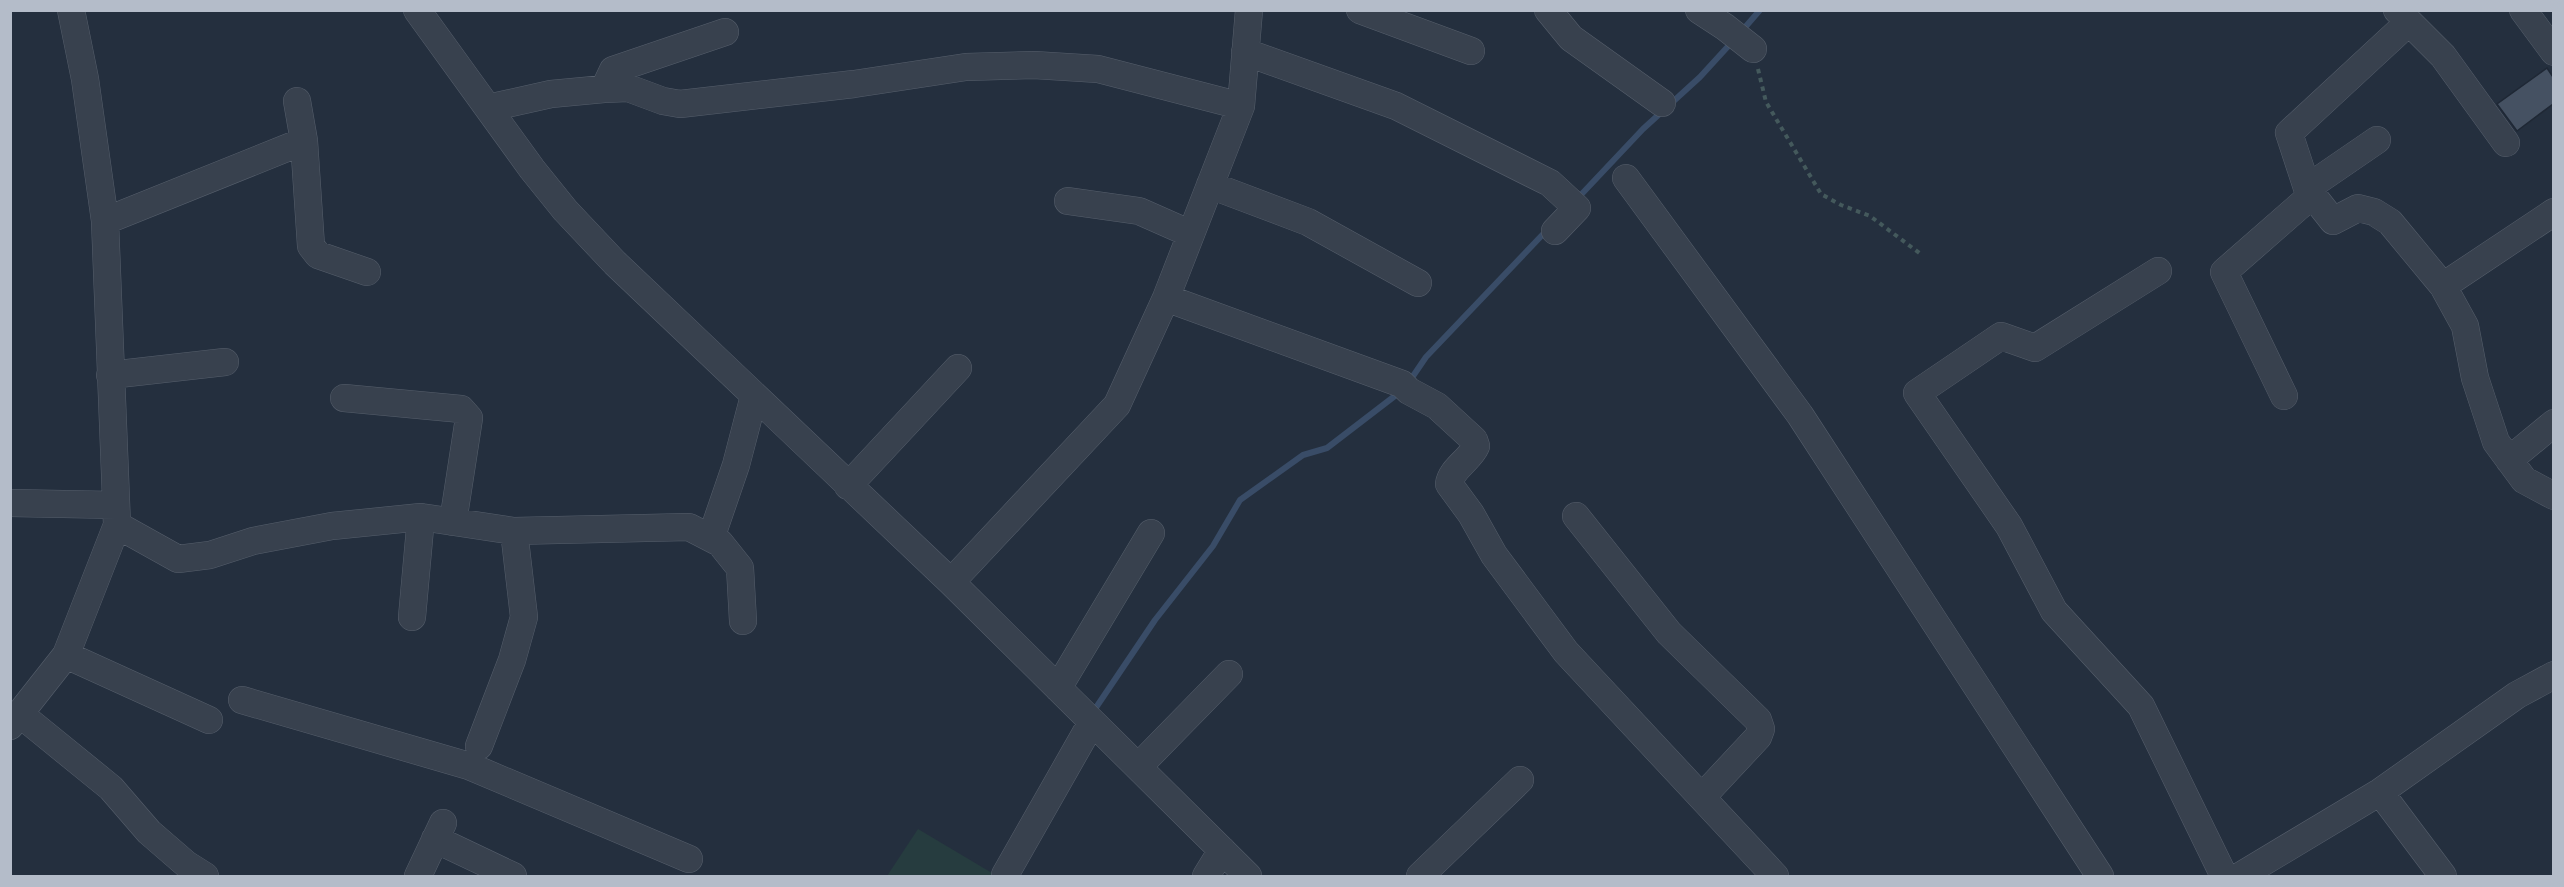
<svg xmlns="http://www.w3.org/2000/svg" width="2564" height="887" font-family="'Asap Condensed',sans-serif">
	<style>
		.green { fill: #263c3f }
		.lines { fill: none; stroke-linecap: round; stroke-linejoin: round }
		.stream { stroke: #394c67; stroke-width: 6 }
		.building { fill: #455162; stroke: #1f2835; stroke-width: 1.5 }
		.minor-casing { stroke: #565f6c; stroke-width: 28 }
		.path { stroke: #44595c; stroke-width: 4; stroke-dasharray: 4.5 4.5; stroke-linecap: butt }
		.minor { stroke: #38414e; stroke-width: 27 }
	</style>
	<rect width="100%" height="100%" fill="#242f3e"/>
	<path class="green" d="M918,829L997,876H887Z"/>
	<g class="lines">
		<path class="stream" d="M1741,32L1760,10
			M1577,199L1643,129L1700,77L1732,42
			M1409,382L1426,357L1547,230
			M1095,709L1155,620L1213,546L1240,500L1303,455L1327,448L1400,392"/>
	</g>
	<path class="building" d="M2547,68L2553,77V104L2517,131L2497,104Z"/>
	<g class="lines">
		<g class="minor-casing">
			<path id="minor" d="M417,10L532,169L565,210L615,263L951,582L1248,876
				M1360,10L1471,51
				M1548,10L1571,38L1662,103
				M1699,10L1725,27L1753,49
				M2397,10L2443,56L2506,143
				M2523,10L2554,52
				M2409,22L2289,133L2307,188L2333,221L2358,208L2374,212L2390,222L2443,286L2465,326L2475,378L2496,442L2524,480L2554,496
				M1245,52L1396,106L1550,183L1577,208L1555,231
				M604,89L613,70L725,32
				M297,101L304,141L311,246L318,255L367,272
				M488,108L551,94L604,89L628,88L663,101L680,104L854,84L966,67L1034,65L1098,69L1241,106
				M1626,178L1800,415L2100,876
				M1210,185L1308,222L1418,283
				M2307,188L2377,140
				M1068,201L1139,211L1191,234
				M105,221L304,141
				M2158,271L2035,348L2001,336L1917,393L2009,526L2054,611L2141,706L2224,876
				M2443,286L2554,212
				M1166,298L1402,384L1409,391L1437,406L1474,440L1476,446C1470,460 1451,469 1449,484L1471,514L1494,555L1566,652L1775,876
				M110,375L225,362
				M2284,396L2224,272L2312,195
				M344,398L461,409L469,418L453,522
				M2509,460L2554,423
				M848,486L958,368
				M10,503L116,505
				M1576,516L1669,633L1758,720L1761,729L1758,737L1702,797
				M117,525L178,559L210,555L253,541L332,526L421,517L514,531L524,617L512,660L479,746
				M514,531L689,527L720,543L740,568L743,621
				M711,538L736,465L754,396
				M951,582L1117,405L1166,298L1241,106L1249,10
				M412,617L421,517
				M66,655L209,720
				M1058,688L1151,533
				M242,700L469,766L689,859
				M20,714L111,788L149,832L186,864L205,876
				M10,726L66,655L117,525L105,221L85,79L71,10
				M1138,767L1229,674
				M2380,792L2443,876
				M435,839L513,876
				M1005,875L1092,722
				M418,876L443,823
				M1206,876L1222,850
				M1420,876L1520,780
				M2240,876L2380,792L2517,695L2554,675"/>
		</g>
		<path class="path" d="M1758,69L1766,102L1821,194L1841,205L1870,216L1922,255"/>
		<use href="#minor" class="minor"/>
	</g>
	<rect width="2564" height="887" fill="none" stroke="#b4bcc9" stroke-width="24"/>
</svg>
